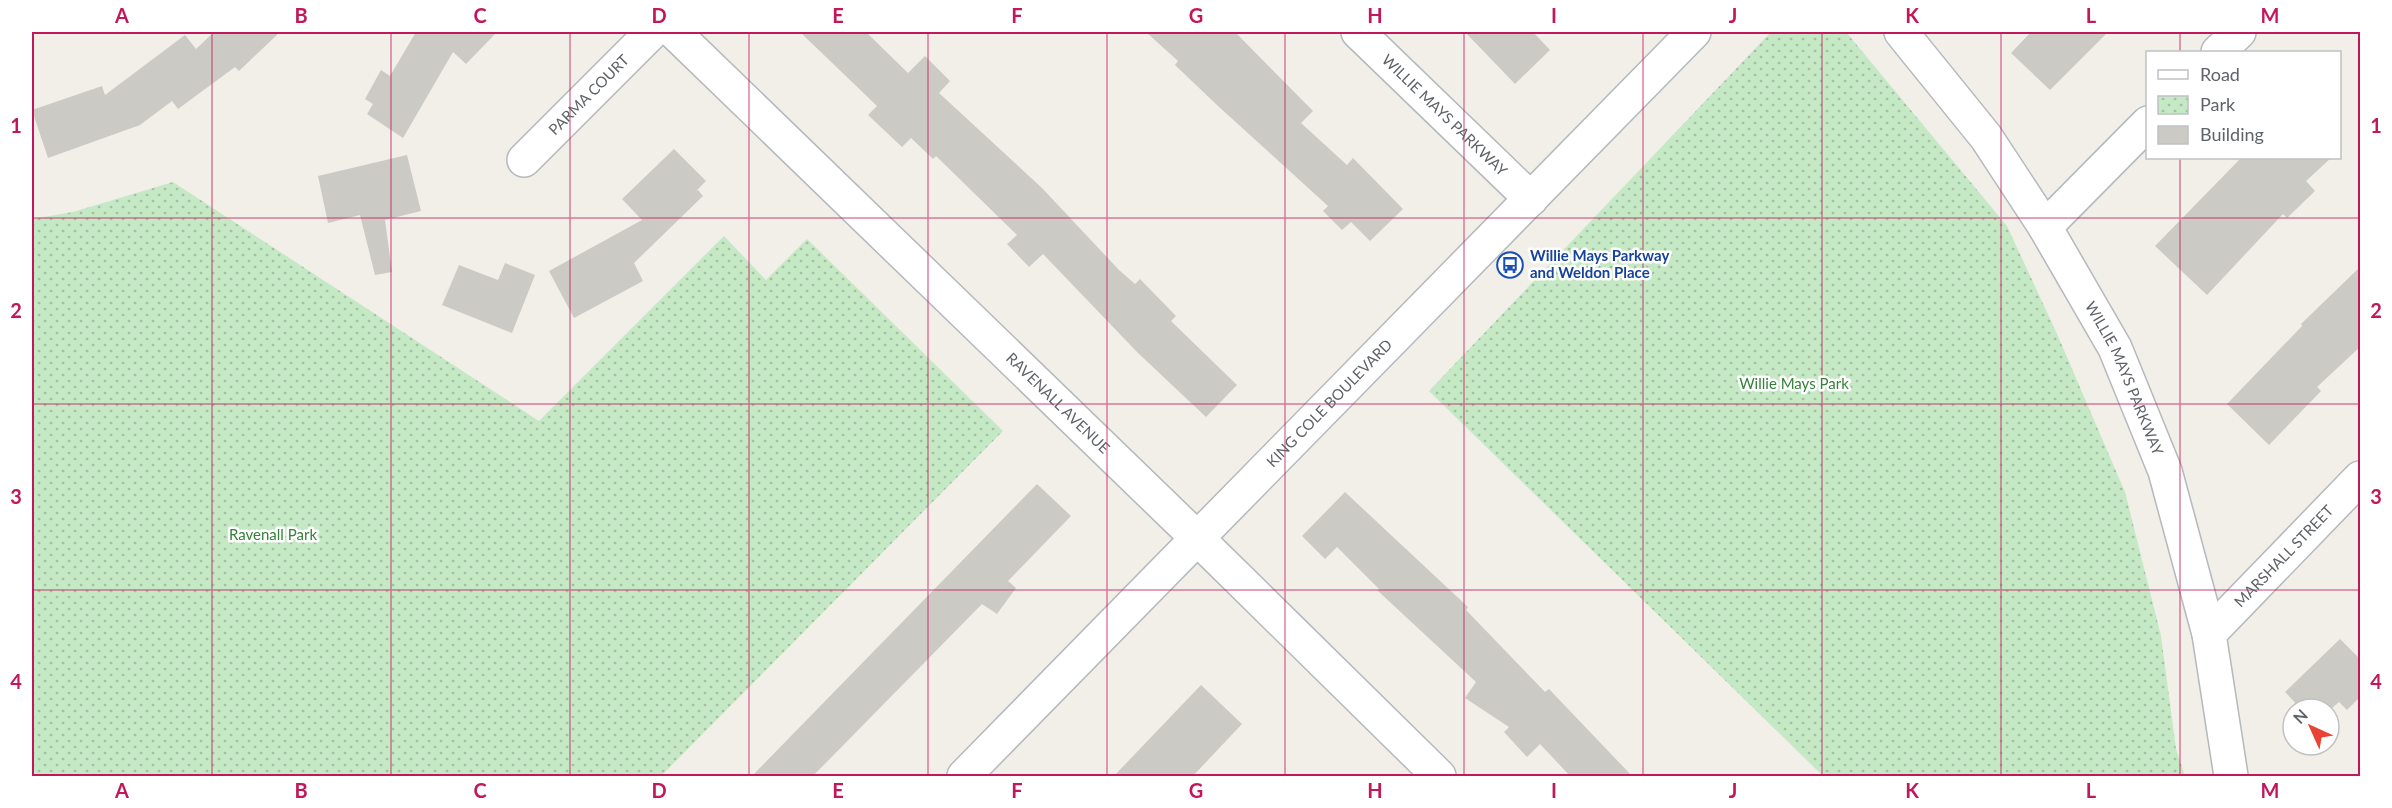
<svg xmlns="http://www.w3.org/2000/svg" width="2392" height="808" font-family="Lato,sans-serif">
	<style>
		.park { fill: url(#park-dots) }
		.building { fill: #cccac5 }
		.lines { fill: none; stroke-linecap: round; stroke-linejoin: round }
		.minor-casing { stroke: #b5b8bc; stroke-width: 36 }
		.minor { stroke: #fff; stroke-width: 33 }
		.grid { fill: none; stroke: #c2185b; stroke-width: 1.5; stroke-opacity: 0.55 }
		.labels { text-anchor: middle; stroke-width: 5; stroke-linejoin: round; paint-order: stroke }
		.street-label { font-size: 15px; fill: #5f6368; stroke: #fff }
		.transit-label { font-size: 15px; font-weight: bold; fill: #164399; stroke: #fff; text-anchor: start }
		.park-label { font-size: 15px; fill: #348238; stroke: #fff }
		.neatline { fill: none; stroke: #c2185b; stroke-width: 2 }
		.grid-label { font-size: 20px; text-anchor: middle; font-weight: bold; fill: #c2185b }
	</style>
	<defs>
		<pattern id="park-dots" width="8" height="8" patternUnits="userSpaceOnUse" patternTransform="scale(1.5)"><rect width="8" height="8" fill="#c5e8c5"/><path d="M2 2h.1M6 6h.1" fill="none" stroke="#a3c0a4" stroke-width="1.8" stroke-linecap="round"/></pattern>
	</defs>
	<rect width="100%" height="100%" fill="#f1efe8"/>
	<path class="park" d="M1771,32H1846L2007,226L2057,334L2125,492L2161,636L2176,749L2185,776H1823L1429,391Z
		M173,182L539,421L724,236L766,280L807,239L1003,431L661,776H32V219L73,212Z"/>
	<path class="building" d="M214,32H280L239,71L235,67L178,109L172,101L140,125L48,158L32,110L102,86L105,95L185,35L196,49Z
		M416,32H497L466,64L453,52L403,138L367,114L373,104L365,99L381,70L390,76Z
		M800,32H866L908,73L925,56L950,81L939,93L1042,188L1119,270L1135,284L1140,279L1176,316L1171,321L1237,385L1206,417L1138,353L1043,254L1029,267L1007,244L1017,235L936,156L933,159L911,138L902,147L868,115L877,106Z
		M1146,32H1235L1313,111L1301,123L1347,165L1353,158L1403,209L1370,241L1351,222L1342,230L1323,211L1328,206L1218,106L1175,65L1178,61Z
		M1465,32H1533L1550,50L1515,84Z
		M2031,32H2108L2050,90L2011,53Z
		M674,149L706,181L696,191L698,190L703,196L634,263L643,281L574,318L549,271L642,220L622,199Z
		M407,155L421,211L385,220L392,272L375,275L360,215L328,223L318,176Z
		M2241,158H2331L2306,181L2315,191L2287,218L2283,214L2207,295L2155,246Z
		M505,263L535,275L512,333L442,305L459,265L498,280Z
		M2361,266V346L2317,387L2321,391L2269,445L2227,404L2302,326L2301,324Z
		M1037,484L1071,516L1008,581L1016,588L997,614L982,604L812,777H751Z
		M1345,492L1468,607L1466,610L1545,692L1549,689L1633,777H1571L1540,744L1527,757L1504,732L1509,727L1465,698L1476,682L1378,591L1379,589L1337,547L1325,559L1302,536Z
		M2340,639L2361,660V696L2347,710L2339,702L2331,709H2301L2285,692Z
		M1201,685L1242,724L1192,777H1113Z"/>
	<g class="lines">
		<g class="minor-casing">
			<g id="minor">
				<path id="s1" d="M674,32L1197,538L1439,776"/>
				<path id="s2" d="M1358,32L1531,199"/>
				<path id="s3" d="M1901,32L1986,137L2045,227L2115,348L2165,471L2209,634L2231,776"/>
				<path d="M2218,52L2239,32"/>
				<path id="s4" d="M524,160L652,32"/>
				<path d="M2045,227L2148,123"/>
				<path id="s5" d="M2209,634L2360,478"/>
				<path id="s6" d="M964,776L1694,32"/>
			</g>
		</g>
		<use href="#minor" class="minor"/>
	</g>
	<path class="grid" d="M212,32V776M391,32V776M570,32V776M749,32V776M928,32V776M1107,32V776M1285,32V776M1464,32V776M1643,32V776M1822,32V776M2001,32V776M2180,32V52M2180,158V776M32,218H2360M32,404H2360M32,590H2360"/>
	<defs>
		<g id="bus-ring" transform="scale(1.35)"><circle r="9.5" fill="#fff" stroke="#1a4fb4" stroke-width="1.5"/><path d="M-5-6H5V4H4V6H2V4H-2V6H-4V4H-5ZM-3.5-4V0h7V-4ZM-3.5 1.2v1.5H-2V1.2ZM2 1.2v1.5H3.5V1.2Z" fill="#1a4fb4"/></g>
	</defs>
	<g fill-rule="evenodd">
		<use href="#bus-ring" x="1510" y="265"/>
	</g>
	<g class="labels">
		<g class="street-label">
			<text dy="5" stroke="none"><textPath href="#s4" startOffset="92">PARMA COURT</textPath></text>
			<text dy="5" stroke="none"><textPath href="#s2" startOffset="120">WILLIE MAYS PARKWAY</textPath></text>
			<text dy="5" stroke="none"><textPath href="#s3" startOffset="414">WILLIE MAYS PARKWAY</textPath></text>
			<text dy="5" stroke="none"><textPath href="#s1" startOffset="534">RAVENALL AVENUE</textPath></text>
			<text dy="5" stroke="none"><textPath href="#s6" startOffset="522">KING COLE BOULEVARD</textPath></text>
			<text dy="5" stroke="none"><textPath href="#s5" startOffset="108">MARSHALL STREET</textPath></text>
		</g>
		<g class="transit-label">
			<text x="1530" y="261">Willie Mays Parkway<tspan x="1530" dy="17">and Weldon Place</tspan></text>
		</g>
		<g class="park-label">
			<text x="1794" y="389">Willie Mays Park</text>
			<text x="273" y="540">Ravenall Park</text>
		</g>
	</g>
	<rect width="2392" height="808" fill="none" stroke="#ffffff" stroke-width="66"/>
	<rect x="2146" y="51" width="195" height="108" fill="#ffffff" stroke="#bfc1c3" stroke-width="1.5"/>
	<rect x="2158" y="70" width="30" height="9" fill="#ffffff" stroke="#bfc1c3" stroke-width="1.5"/>
	<text x="2200" y="81" font-size="18" fill="#5f6368">Road</text>
	<rect x="2158" y="96" width="30" height="18" fill="url(#park-dots)" stroke="#bfc1c3" stroke-width="1.5"/>
	<text x="2200" y="111" font-size="18" fill="#5f6368">Park</text>
	<rect x="2158" y="126" width="30" height="18" fill="#cccac5" stroke="#bfc1c3" stroke-width="1.5"/>
	<text x="2200" y="141" font-size="18" fill="#5f6368">Building</text>
	<g transform="translate(2311 727) rotate(315)"><circle r="28" fill="#ffffff" stroke="#bfc1c3" stroke-width="1.5"/>
	<path d="M0-4.5L10 22L0 15L-10 22Z" fill="#ea4335"/>
	<text y="-9" font-size="16" font-weight="bold" text-anchor="middle" fill="#5f6368">N</text>
	</g>
	<rect x="33" y="33" width="2326" height="742" class="neatline"/>
	<g class="grid-label">
		<text x="122" y="23">A</text>
		<text x="301" y="23">B</text>
		<text x="480" y="23">C</text>
		<text x="659" y="23">D</text>
		<text x="838" y="23">E</text>
		<text x="1017" y="23">F</text>
		<text x="1196" y="23">G</text>
		<text x="1375" y="23">H</text>
		<text x="1554" y="23">I</text>
		<text x="1733" y="23">J</text>
		<text x="1912" y="23">K</text>
		<text x="2091" y="23">L</text>
		<text x="2270" y="23">M</text>
		<text x="16" y="133">1</text>
		<text x="2376" y="133">1</text>
		<text x="16" y="318">2</text>
		<text x="2376" y="318">2</text>
		<text x="16" y="504">3</text>
		<text x="2376" y="504">3</text>
		<text x="16" y="689">4</text>
		<text x="2376" y="689">4</text>
		<text x="122" y="798">A</text>
		<text x="301" y="798">B</text>
		<text x="480" y="798">C</text>
		<text x="659" y="798">D</text>
		<text x="838" y="798">E</text>
		<text x="1017" y="798">F</text>
		<text x="1196" y="798">G</text>
		<text x="1375" y="798">H</text>
		<text x="1554" y="798">I</text>
		<text x="1733" y="798">J</text>
		<text x="1912" y="798">K</text>
		<text x="2091" y="798">L</text>
		<text x="2270" y="798">M</text>
	</g>
</svg>
